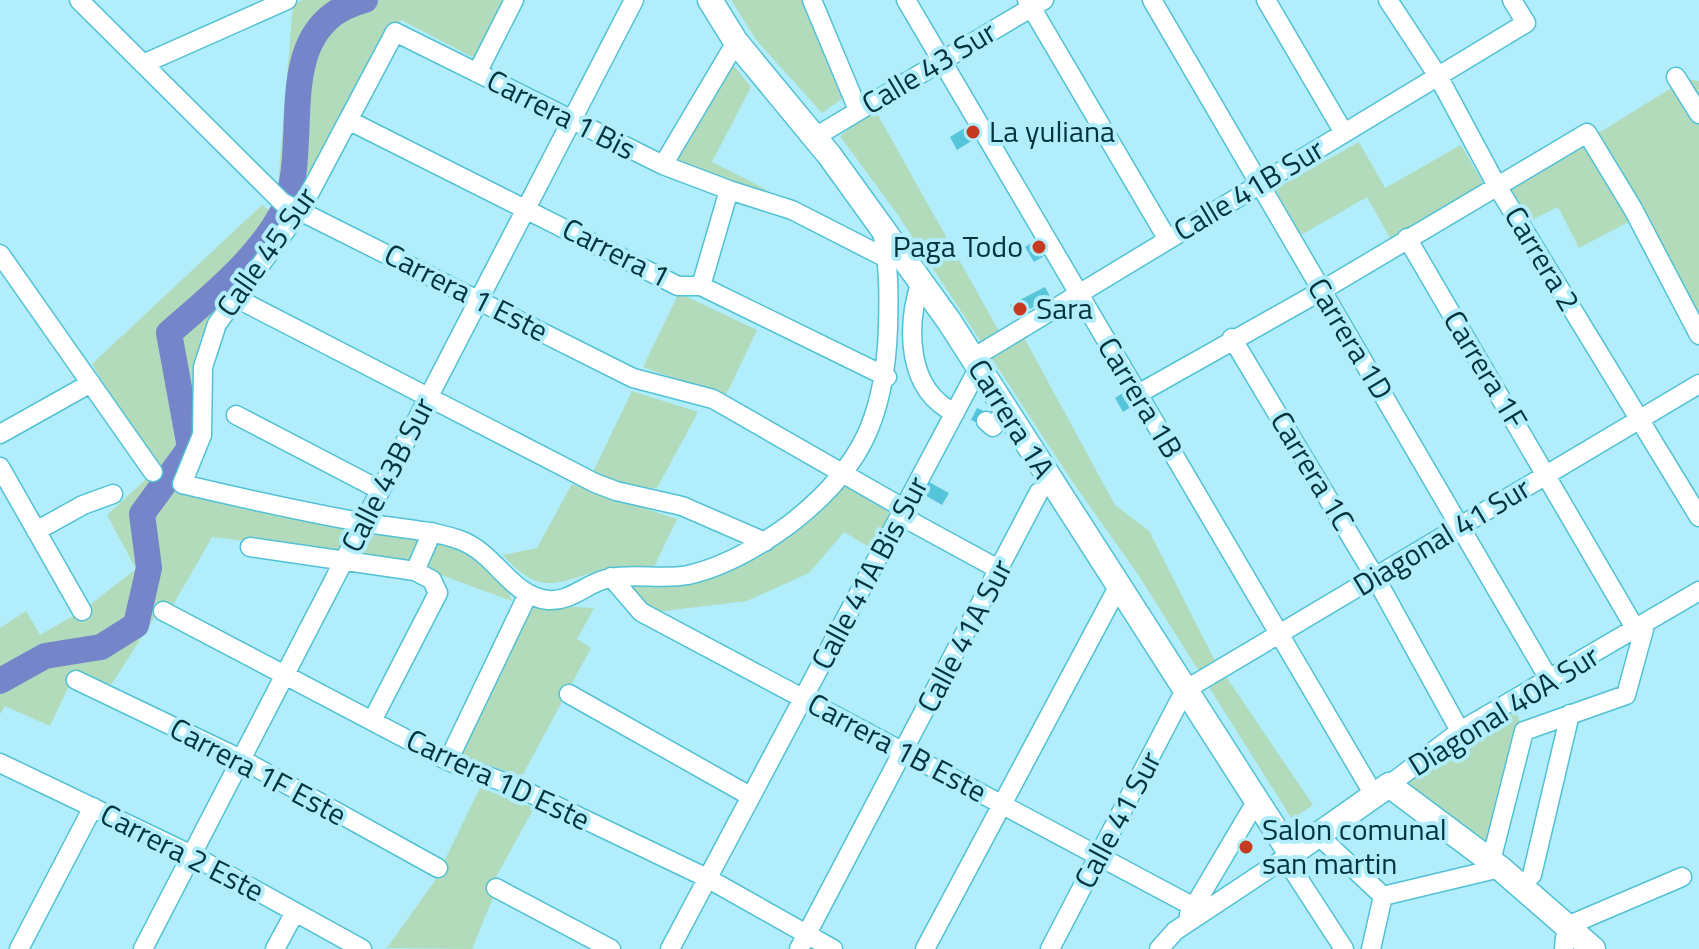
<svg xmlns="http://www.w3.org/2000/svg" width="1699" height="949" font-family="'Titillium Web',sans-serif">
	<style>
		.green { fill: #b1dbbb }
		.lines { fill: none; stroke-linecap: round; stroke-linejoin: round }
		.river { stroke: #7485c9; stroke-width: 26 }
		.building { fill: #56c4d9 }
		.minor-casing { stroke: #51c1d6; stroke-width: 21 }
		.major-casing { stroke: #51c1d6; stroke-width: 27 }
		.minor { stroke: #fff; stroke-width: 18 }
		.major { stroke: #fff; stroke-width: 24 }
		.poi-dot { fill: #c53a21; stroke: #b1edfa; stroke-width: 3 }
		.labels { text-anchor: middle; stroke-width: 8; stroke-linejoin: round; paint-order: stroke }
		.street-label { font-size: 30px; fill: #00333c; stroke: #b1edfa }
		.poi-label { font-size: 30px; fill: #00333c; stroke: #b1edfa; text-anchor: start }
	</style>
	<rect width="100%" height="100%" fill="#b1edfa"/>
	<path class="green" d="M303,0H507L476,59L401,20L298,205L278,185L293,4Z
		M731,0H803L847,95L822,113L757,41Z
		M730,61L751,87L712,162L767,190L763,196L674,161Z
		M1686,79L1699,81V316L1640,216L1579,248L1558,207L1527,222L1511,187Z
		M874,108L1005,342L1022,334L1115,505L1149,531L1214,659L1313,805L1292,819L1139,576L1072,481L898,215L840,136Z
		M1359,142L1385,188L1461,145L1484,185L1390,238L1367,197L1301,235L1275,189Z
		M262,205L287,224L236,287L200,339L196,447L174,490L353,524L338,552L212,537L172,607L158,612L109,688L74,675L50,726L5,706L0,714V628L26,611L40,635L82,611L136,569L107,515L156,470L92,364Z
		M679,293L757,330L725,397L643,367Z
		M632,391L698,412L657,488L622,486L592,474Z
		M847,481L896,510L874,550L844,532L809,573L747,601L648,613L626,586L662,584L714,574Z
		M572,484L677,519L654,567C639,568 625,565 610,568C561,579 543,601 503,555L537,548Z
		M373,527L422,535L410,564L362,556Z
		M439,537C469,544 502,572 512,601L430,571L426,565Z
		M538,605L594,608L577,639L591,648L522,776L456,755L526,606Z
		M1514,708L1524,731L1492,848L1405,782Z
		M480,788L534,808L496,877L499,883L472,949L387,948L434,882Z"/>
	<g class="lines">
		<path class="river" d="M0,681L45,656L101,647L136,625L149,568L142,514L190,448L169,333C209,298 257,260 282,213C316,149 264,26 365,0"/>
	</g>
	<path class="building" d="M973,123L981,135L957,150L950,137Z
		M1040,238L1049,253L1034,262L1025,247Z
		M1045,287L1051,298L1016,316L1010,305Z
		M1131,388L1139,402L1123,412L1115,398Z
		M977,408L990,414L984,426L971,420Z
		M929,482L949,493L942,505L923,494Z"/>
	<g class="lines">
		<g class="minor-casing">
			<path id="minor" d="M79,0L282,202L633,378L713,399L905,509
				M812,0L858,110
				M906,0L1374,795
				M1027,0L1168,240
				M1152,0L1549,679
				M1266,0L1344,133
				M1388,0L1438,76L1497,186L1699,517
				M143,64L287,0
				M477,73L514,0
				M1676,77L1699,114
				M348,120L678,286H701L887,377
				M815,137L1044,0
				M663,165L736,42
				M729,190L663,165L395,32L300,211L217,324L203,367L202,435L182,484C241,498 300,511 360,522C394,528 428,529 460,540C496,553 510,596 548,600C572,602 587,582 610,578C635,573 662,580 688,575C724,567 760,546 790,524C861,469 885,417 888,328C889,295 889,263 882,232
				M1407,238L1635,628
				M0,254L153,472
				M921,281C906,326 906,390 955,413
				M701,286L729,190L792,210L888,259
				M236,298L595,483L616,491L682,506L765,542
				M1232,338L1375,577L1460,731
				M973,358L1526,23L1512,0
				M1138,394L1321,291L1587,133L1633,209L1699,335
				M236,415L380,490
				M986,421L993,427L999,419
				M0,434L91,383
				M0,467L82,611
				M901,516L1000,570
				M36,531L83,505L113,494
				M250,547L415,571L432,580L438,593L372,721
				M415,571L432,532
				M611,577L641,612L1194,907
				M163,611L448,761L519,788L707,878L833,949
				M76,680L241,759L438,868
				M569,694L750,796
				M448,761L528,594
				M0,763L192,855L362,949
				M1389,785L1460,731L1699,591
				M1318,835L1383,896
				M1285,858L1344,949
				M1491,861L1524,731L1626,695L1646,622
				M1532,875L1570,714
				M496,888L611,949
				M1383,896L1500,868
				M1189,915L1257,800
				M1567,926L1682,877
				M19,949L93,807
				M143,949L634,0
				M275,949L295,912
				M670,949L979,367
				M799,949L1039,492
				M925,949L1118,587
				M1050,949L1185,690L1699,384
				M1159,949L1175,931L1291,854
				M1371,949L1383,896
				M1564,949L1565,938"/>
		</g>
		<g class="major-casing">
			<path id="major" d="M710,0L736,42L830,156L949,321L1291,854L1389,785L1500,868L1593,949"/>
		</g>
		<use href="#minor" class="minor"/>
		<use href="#major" class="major"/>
	</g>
	<g class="poi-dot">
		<circle cx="973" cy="132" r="8"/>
		<circle cx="1039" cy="247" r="8"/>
		<circle cx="1020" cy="309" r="8"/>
		<circle cx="1246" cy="847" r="8"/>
	</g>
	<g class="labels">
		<g class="street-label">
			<text transform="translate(929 68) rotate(-31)" y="10">Calle 43 Sur</text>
			<text transform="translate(561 115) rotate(27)" y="10">Carrera 1 Bis</text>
			<text transform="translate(1249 190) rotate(-31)" y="10">Calle 41B Sur</text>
			<text transform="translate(267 252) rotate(-55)" y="10">Calle 45 Sur</text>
			<text transform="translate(616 253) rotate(27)" y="10">Carrera 1</text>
			<text transform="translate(1542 259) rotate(59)" y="10">Carrera 2</text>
			<text transform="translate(466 293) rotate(27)" y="10">Carrera 1 Este</text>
			<text transform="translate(1350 339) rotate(59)" y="10">Carrera 1D</text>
			<text transform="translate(1485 370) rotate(59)" y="10">Carrera 1F</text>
			<text transform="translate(1140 398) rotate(59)" y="10">Carrera 1B</text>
			<text transform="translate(1011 419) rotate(58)" y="10">Carrera 1A</text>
			<text transform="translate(1312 471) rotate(59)" y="10">Carrera 1C</text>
			<text transform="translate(388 475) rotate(-63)" y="10">Calle 43B Sur</text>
			<text transform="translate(1442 537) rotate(-31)" y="10">Diagonal 41 Sur</text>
			<text transform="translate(870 573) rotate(-62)" y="10">Calle 41A Bis Sur</text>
			<text transform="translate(965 636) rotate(-62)" y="10">Calle 41A Sur</text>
			<text transform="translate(1504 711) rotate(-32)" y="10">Diagonal 40A Sur</text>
			<text transform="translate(897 748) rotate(28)" y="10">Carrera 1B Este</text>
			<text transform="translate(258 772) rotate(28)" y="10">Carrera 1F Este</text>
			<text transform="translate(498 780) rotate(25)" y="10">Carrera 1D Este</text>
			<text transform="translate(1118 820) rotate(-62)" y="10">Calle 41 Sur</text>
			<text transform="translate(182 853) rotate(27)" y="10">Carrera 2 Este</text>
		</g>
		<g class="poi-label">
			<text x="989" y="142">La yuliana</text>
			<text x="1023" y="257" text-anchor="end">Paga Todo</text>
			<text x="1036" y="319">Sara</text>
			<text x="1262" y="840">Salon comunal<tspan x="1262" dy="34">san martin</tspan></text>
		</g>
	</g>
</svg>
